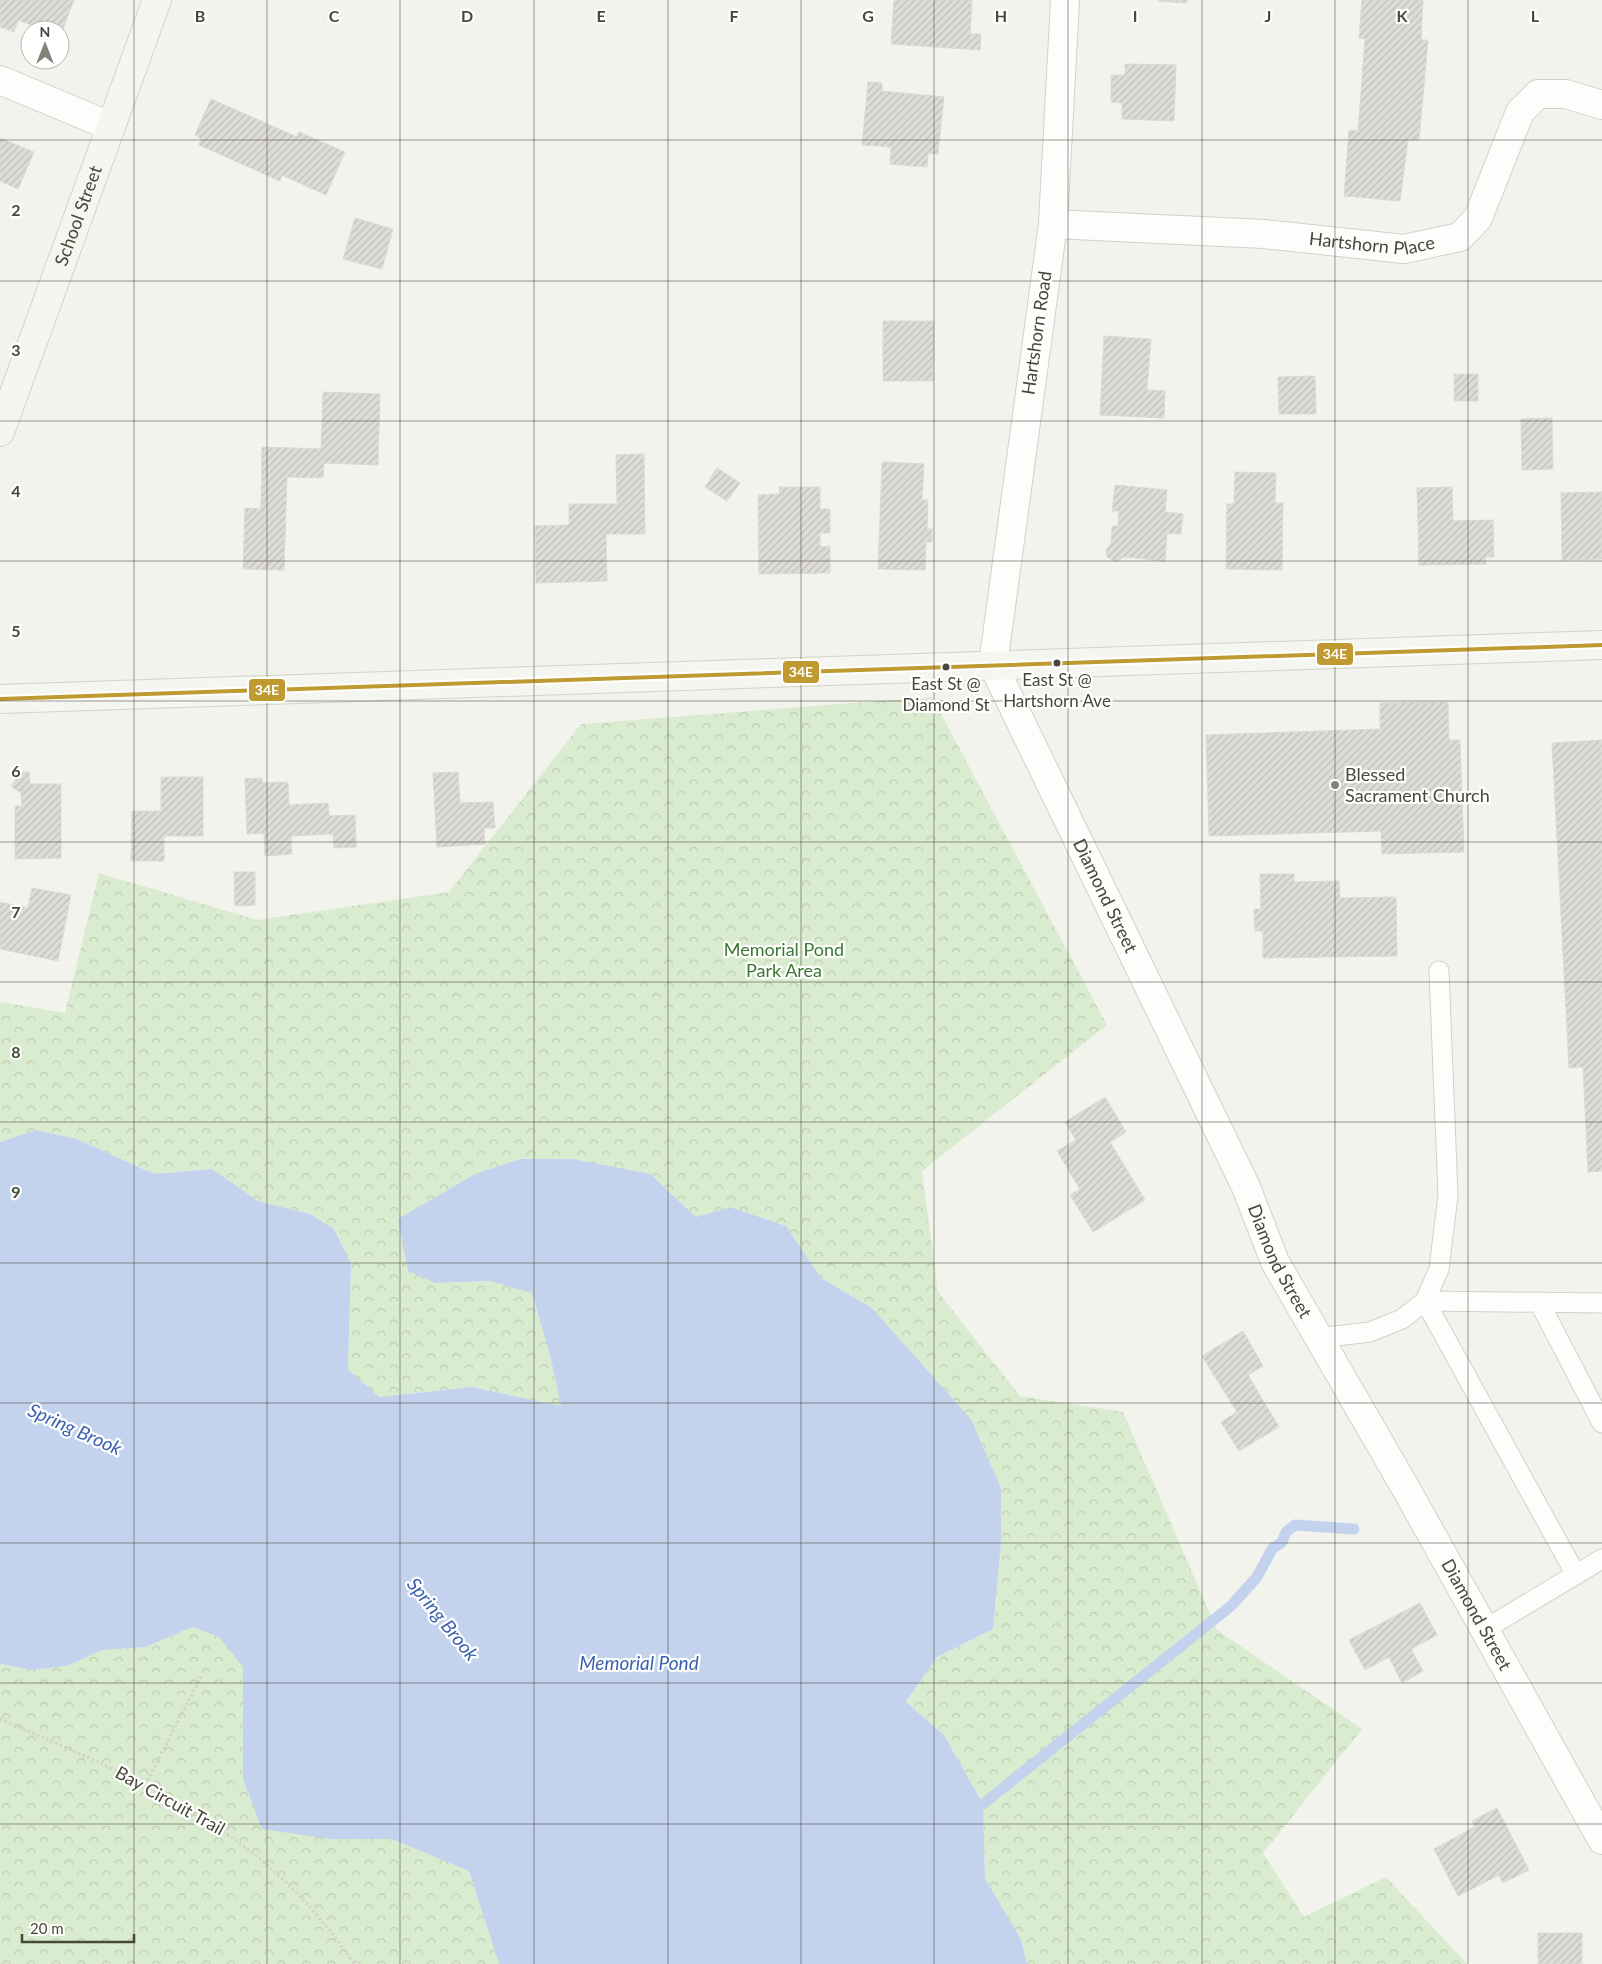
<svg xmlns="http://www.w3.org/2000/svg" width="1602" height="1964" font-family="Lato,sans-serif">
	<style>
		.forest { fill: url(#forest-crowns) }
		.water { fill: #c3d2ed }
		.lines { fill: none; stroke-linecap: round; stroke-linejoin: round }
		.stream { stroke: #c3d2ed; stroke-width: 11 }
		.building { fill: url(#building-hatch); stroke: #dbdad4 }
		.lane-casing { stroke: #d1d1cc; stroke-width: 21 }
		.street-casing { stroke: #d1d1cc; stroke-width: 30 }
		.secondary-casing { stroke: #d3d3c7; stroke-width: 30 }
		.path { stroke: #d3d2cc; stroke-width: 3; stroke-dasharray: 2.5 2.5; stroke-linecap: butt }
		.lane { stroke: #fdfdfc; stroke-width: 19 }
		.street { stroke: #fdfdfc; stroke-width: 28 }
		.secondary { stroke: #f6f6f1; stroke-width: 28 }
		.bus-1-casing { stroke: #fff; stroke-width: 8 }
		.bus-1 { stroke: #bf9a31; stroke-width: 4 }
		.grid { fill: none; stroke: #49473a; stroke-width: 1; stroke-opacity: 0.55 }
		.bus-dot { fill: #49473a; stroke: #fff; stroke-width: 2 }
		.poi-dot { fill: #848379; stroke: #fff; stroke-width: 2 }
		.labels { text-anchor: middle; stroke-width: 4.5; stroke-linejoin: round; paint-order: stroke }
		.bus-label { font-size: 17px; fill: #49473a; stroke: #fff }
		.street-label { font-size: 18px; fill: #49473a; stroke: #fff }
		.poi-label { font-size: 18px; fill: #49473a; stroke: #fff; text-anchor: start }
		.park-label { font-size: 18px; fill: #3a7830; stroke: #fff }
		.water-label { font-size: 19px; font-style: italic; fill: #3a61ae; stroke: #fff }
		.grid-label { font-size: 16px; text-anchor: middle; font-weight: bold; fill: #49473a; stroke: #fff; stroke-width: 4.5; stroke-linejoin: round; paint-order: stroke }
		.line-badge { stroke: #fff; stroke-width: 2 }
		.badge-label { font-size: 14px; text-anchor: middle; font-weight: bold; fill: #fff }
	</style>
	<defs>
		<pattern id="forest-crowns" width="20" height="18" patternUnits="userSpaceOnUse" patternTransform="scale(1.25)"><rect width="20" height="18" fill="#daecd0"/><path d="M2 6a3 3 0 1 1 6 0M12 15a3 3 0 1 1 6 0" fill="none" stroke="#bdccb3"/></pattern>
		<pattern id="building-hatch" width="6" height="6" patternUnits="userSpaceOnUse" patternTransform="scale(1.25)"><rect width="6" height="6" fill="#dddcd6"/><path d="M-1 1l2-2M0 6l6-6M5 7l2-2" fill="none" stroke="#bfbeb8"/></pattern>
	</defs>
	<rect width="100%" height="100%" fill="#f3f3ee"/>
	<path class="forest" d="M932,697L1107,1025L922,1171L938,1292L1020,1396L1123,1412L1217,1630L1362,1729L1263,1853L1304,1917L1386,1877L1467,1964H1027L1021,1940L985,1878L983,1804L944,1735L906,1703L937,1657L993,1629L1001,1543V1488L971,1419L872,1308L821,1278L786,1226L730,1207L696,1217L650,1174L435,1283L490,1281L532,1293L550,1355L561,1406L472,1387L378,1397L348,1369L351,1263L334,1229L310,1214L258,1201L212,1169L154,1174L77,1139L36,1130L0,1142V1002L65,1013L99,873L257,920L449,892L581,724Z
		M192,1627L219,1637L243,1666V1779L329,1839H392L469,1871L499,1964H0V1664L32,1670L67,1666L102,1650L146,1647Z"/>
	<path class="water" d="M36,1130L77,1139L154,1174L212,1169L258,1201L310,1214L334,1229L351,1263L348,1369L379,1397L472,1387L561,1406L550,1355L532,1293L490,1281L435,1283L408,1271L398,1219L475,1174L520,1159H573L650,1174L696,1217L730,1207L786,1226L821,1278L872,1308L971,1419L1001,1488V1543L993,1629L937,1657L906,1702L944,1735L983,1804L985,1878L1021,1940L1027,1964H499L469,1871L392,1839H329L262,1829L243,1779V1667L219,1637L192,1627L146,1647L102,1650L67,1666L32,1670L0,1664V1142Z"/>
	<g class="lines">
		<path class="stream" d="M970,1810L983,1804L1231,1606L1257,1577L1272,1549L1282,1542L1286,1532L1295,1525L1354,1529"/>
	</g>
	<path class="building" d="M0,0H74L62,31L38,22L36,27L18,20L14,32L0,27Z
		M894,0H972L970,34H981L980,50L891,44Z
		M1158,0H1187V3L1158,1Z
		M1362,0H1423L1421,40H1428L1419,140H1408L1400,201L1344,196L1349,130L1358,131L1365,39L1359,38Z
		M1125,64L1176,65L1174,121L1122,119V103L1111,102V75H1125Z
		M868,82L882,83V91L944,97L938,154L928,153L927,167L890,164L891,147L862,145Z
		M211,99L297,137L299,132L345,152L326,195L282,175L280,181L199,145L201,139L195,135Z
		M0,138L34,152L18,189L0,181Z
		M355,218L393,229L382,269L343,259Z
		M883,321H934L933,381H883Z
		M1104,336L1151,339L1147,390L1165,391L1164,418L1100,415Z
		M1454,374H1478V401H1454Z
		M1315,376L1316,414H1279L1278,377Z
		M323,392L380,394L378,465L324,463L323,478L287,477L284,570L243,569L245,508L261,509L262,447L321,449Z
		M1552,418L1553,469L1522,470L1521,419Z
		M644,454L645,534H606L607,581L536,583L535,526L569,525V504H617L616,455Z
		M882,462L924,464L922,500H928L927,529H932V542H926L925,570L878,569Z
		M717,468L740,483L727,501L705,487Z
		M1235,472L1276,473L1275,503H1283L1282,570L1226,569L1227,504H1234Z
		M1115,485L1167,490L1165,512L1183,514L1181,534L1167,533L1165,561L1124,557L1116,562L1107,557L1106,550L1111,544L1112,526H1118L1119,511H1112Z
		M779,487H820V509H830V533H820V547L830,546V573L759,574L758,495L780,494Z
		M1452,487L1453,521L1493,520L1494,557H1485L1486,564L1419,565L1417,488Z
		M1602,492V559L1562,560L1561,493Z
		M1448,702L1449,740H1460L1464,852L1382,854L1381,831L1209,836L1206,735L1380,729V703Z
		M1602,740V1171L1588,1172L1583,1067L1569,1068L1552,743Z
		M22,772H29L30,784H61V858L15,859V806H22L21,793L11,786Z
		M458,772L460,803L493,802L495,828H484L485,844L437,847L433,773Z
		M161,777H203V836H164V861H131L132,811H161Z
		M262,778V783L288,782L289,805L328,803L329,816L355,815L356,847L334,848L333,834L291,836L292,854L265,856L264,833L247,834L245,779Z
		M234,872H255V905L235,906Z
		M1260,874H1294V882L1339,881L1340,898L1396,897L1397,956L1263,958V931H1255L1254,909H1261Z
		M32,888L71,895L58,961L0,949V902L28,908Z
		M1105,1097L1126,1132L1110,1142L1145,1200L1093,1232L1070,1195L1080,1189L1057,1151L1076,1140L1065,1122Z
		M1243,1331L1263,1366L1248,1375L1279,1427L1239,1451L1221,1422L1237,1412L1202,1356Z
		M1420,1603L1437,1635L1411,1649L1423,1671L1402,1683L1389,1657L1365,1670L1349,1640Z
		M1497,1808L1529,1870L1503,1883L1499,1875L1458,1896L1434,1849L1475,1827L1472,1821Z
		M1538,1933H1582V1964H1538Z"/>
	<g class="lines">
		<g class="lane-casing">
			<path id="lane" d="M1539,1302L1602,1423
				M1319,1338L1370,1332L1402,1319L1425,1301L1439,1269L1448,1195L1439,971
				M1576,1575L1425,1301L1602,1303
				M1485,1629L1602,1559"/>
		</g>
		<g class="street-casing">
			<g id="street">
				<path id="s1" d="M1065,0L1053,224L993,665L1246,1187L1275,1262L1405,1487L1602,1840"/>
				<path d="M0,80L110,126"/>
				<path id="s2" d="M1053,224L1264,234L1404,249L1460,237L1478,218L1520,112L1538,94H1566L1602,105"/>
			</g>
		</g>
		<g class="secondary-casing">
			<g id="secondary">
				<path id="s3" d="M0,432L157,0"/>
				<path d="M0,699L1602,645"/>
			</g>
		</g>
		<path class="path" d="M0,1719C143,1781 264,1829 354,1964
			M145,1785L202,1675"/>
		<use href="#lane" class="lane"/>
		<use href="#street" class="street"/>
		<use href="#secondary" class="secondary"/>
		<g class="bus-1-casing">
			<path id="bus-1" d="M0,699L1602,645"/>
		</g>
		<use href="#bus-1" class="bus-1"/>
	</g>
	<path class="grid" d="M134,0V1964M267,0V1964M400,0V1964M534,0V1964M668,0V1964M801,0V1964M934,0V1964M1068,0V1964M1202,0V1964M1335,0V1964M1468,0V1964M0,140H1602M0,281H1602M0,421H1602M0,561H1602M0,701H1602M0,842H1602M0,982H1602M0,1122H1602M0,1263H1602M0,1403H1602M0,1543H1602M0,1683H1602M0,1824H1602"/>
	<g class="bus-dot">
		<circle cx="1057" cy="663" r="4.5"/>
		<circle cx="946" cy="667" r="4.5"/>
	</g>
	<circle class="poi-dot" cx="1335" cy="785" r="5"/>
	<g class="labels">
		<g class="bus-label">
			<text x="1057" y="686">East St @<tspan x="1057" dy="21">Hartshorn Ave</tspan></text>
			<text x="946" y="690">East St @<tspan x="946" dy="21">Diamond St</tspan></text>
		</g>
		<g class="street-label">
			<text dy="6" stroke="none"><textPath href="#s3" startOffset="230">School Street</textPath></text>
			<text dy="6" stroke="none"><textPath href="#s2" startOffset="320">Hartshorn Place</textPath></text>
			<text transform="translate(1037 333) rotate(-82)" y="6">Hartshorn Road</text>
			<text dy="6" stroke="none"><textPath href="#s1" startOffset="926">Diamond Street</textPath></text>
			<text dy="6" stroke="none"><textPath href="#s1" startOffset="1331">Diamond Street</textPath></text>
			<text dy="6" stroke="none"><textPath href="#s1" startOffset="1736">Diamond Street</textPath></text>
			<text transform="translate(170 1801) rotate(29)" y="6">Bay Circuit Trail</text>
		</g>
		<g class="poi-label">
			<text x="1345" y="781">Blessed<tspan x="1345" dy="21">Sacrament Church</tspan></text>
		</g>
		<g class="park-label">
			<text x="784" y="956">Memorial Pond<tspan x="784" dy="21">Park Area</tspan></text>
		</g>
		<g class="water-label">
			<text transform="translate(75 1429) rotate(24)" y="7">Spring Brook</text>
			<text transform="translate(443 1619) rotate(51)" y="7">Spring Brook</text>
			<text x="639" y="1670">Memorial Pond</text>
		</g>
	</g>
	<g class="grid-label">
		<text x="200" y="22">B</text>
		<text x="334" y="22">C</text>
		<text x="467" y="22">D</text>
		<text x="601" y="22">E</text>
		<text x="734" y="22">F</text>
		<text x="868" y="22">G</text>
		<text x="1001" y="22">H</text>
		<text x="1135" y="22">I</text>
		<text x="1268" y="22">J</text>
		<text x="1402" y="22">K</text>
		<text x="1535" y="22">L</text>
		<text x="16" y="216">2</text>
		<text x="16" y="356">3</text>
		<text x="16" y="497">4</text>
		<text x="16" y="637">5</text>
		<text x="16" y="777">6</text>
		<text x="16" y="918">7</text>
		<text x="16" y="1058">8</text>
		<text x="16" y="1198">9</text>
	</g>
	<g class="line-badge">
		<rect x="1316" y="642" width="38" height="24" rx="5" fill="#bf9a31"/>
		<rect x="782" y="660" width="38" height="24" rx="5" fill="#bf9a31"/>
		<rect x="248" y="678" width="38" height="24" rx="5" fill="#bf9a31"/>
	</g>
	<g class="badge-label">
		<text x="1335" y="659">34E</text>
		<text x="801" y="677">34E</text>
		<text x="267" y="695">34E</text>
	</g>
	<g transform="translate(45 45)"><circle r="24" fill="#ffffff" stroke="#b6b5b0"/>
	<path d="M0-4L9 19L0 12L-9 19Z" fill="#848379"/>
	<text y="-8" font-size="14" font-weight="bold" text-anchor="middle" fill="#49473a">N</text>
	</g>
	<path d="M22 1934v8h112v-8" fill="none" stroke="#49473a" stroke-width="2.5"/>
	<text x="30" y="1934" font-size="15" fill="#49473a" stroke="#ffffff" stroke-width="4" paint-order="stroke">20 m</text>
</svg>
